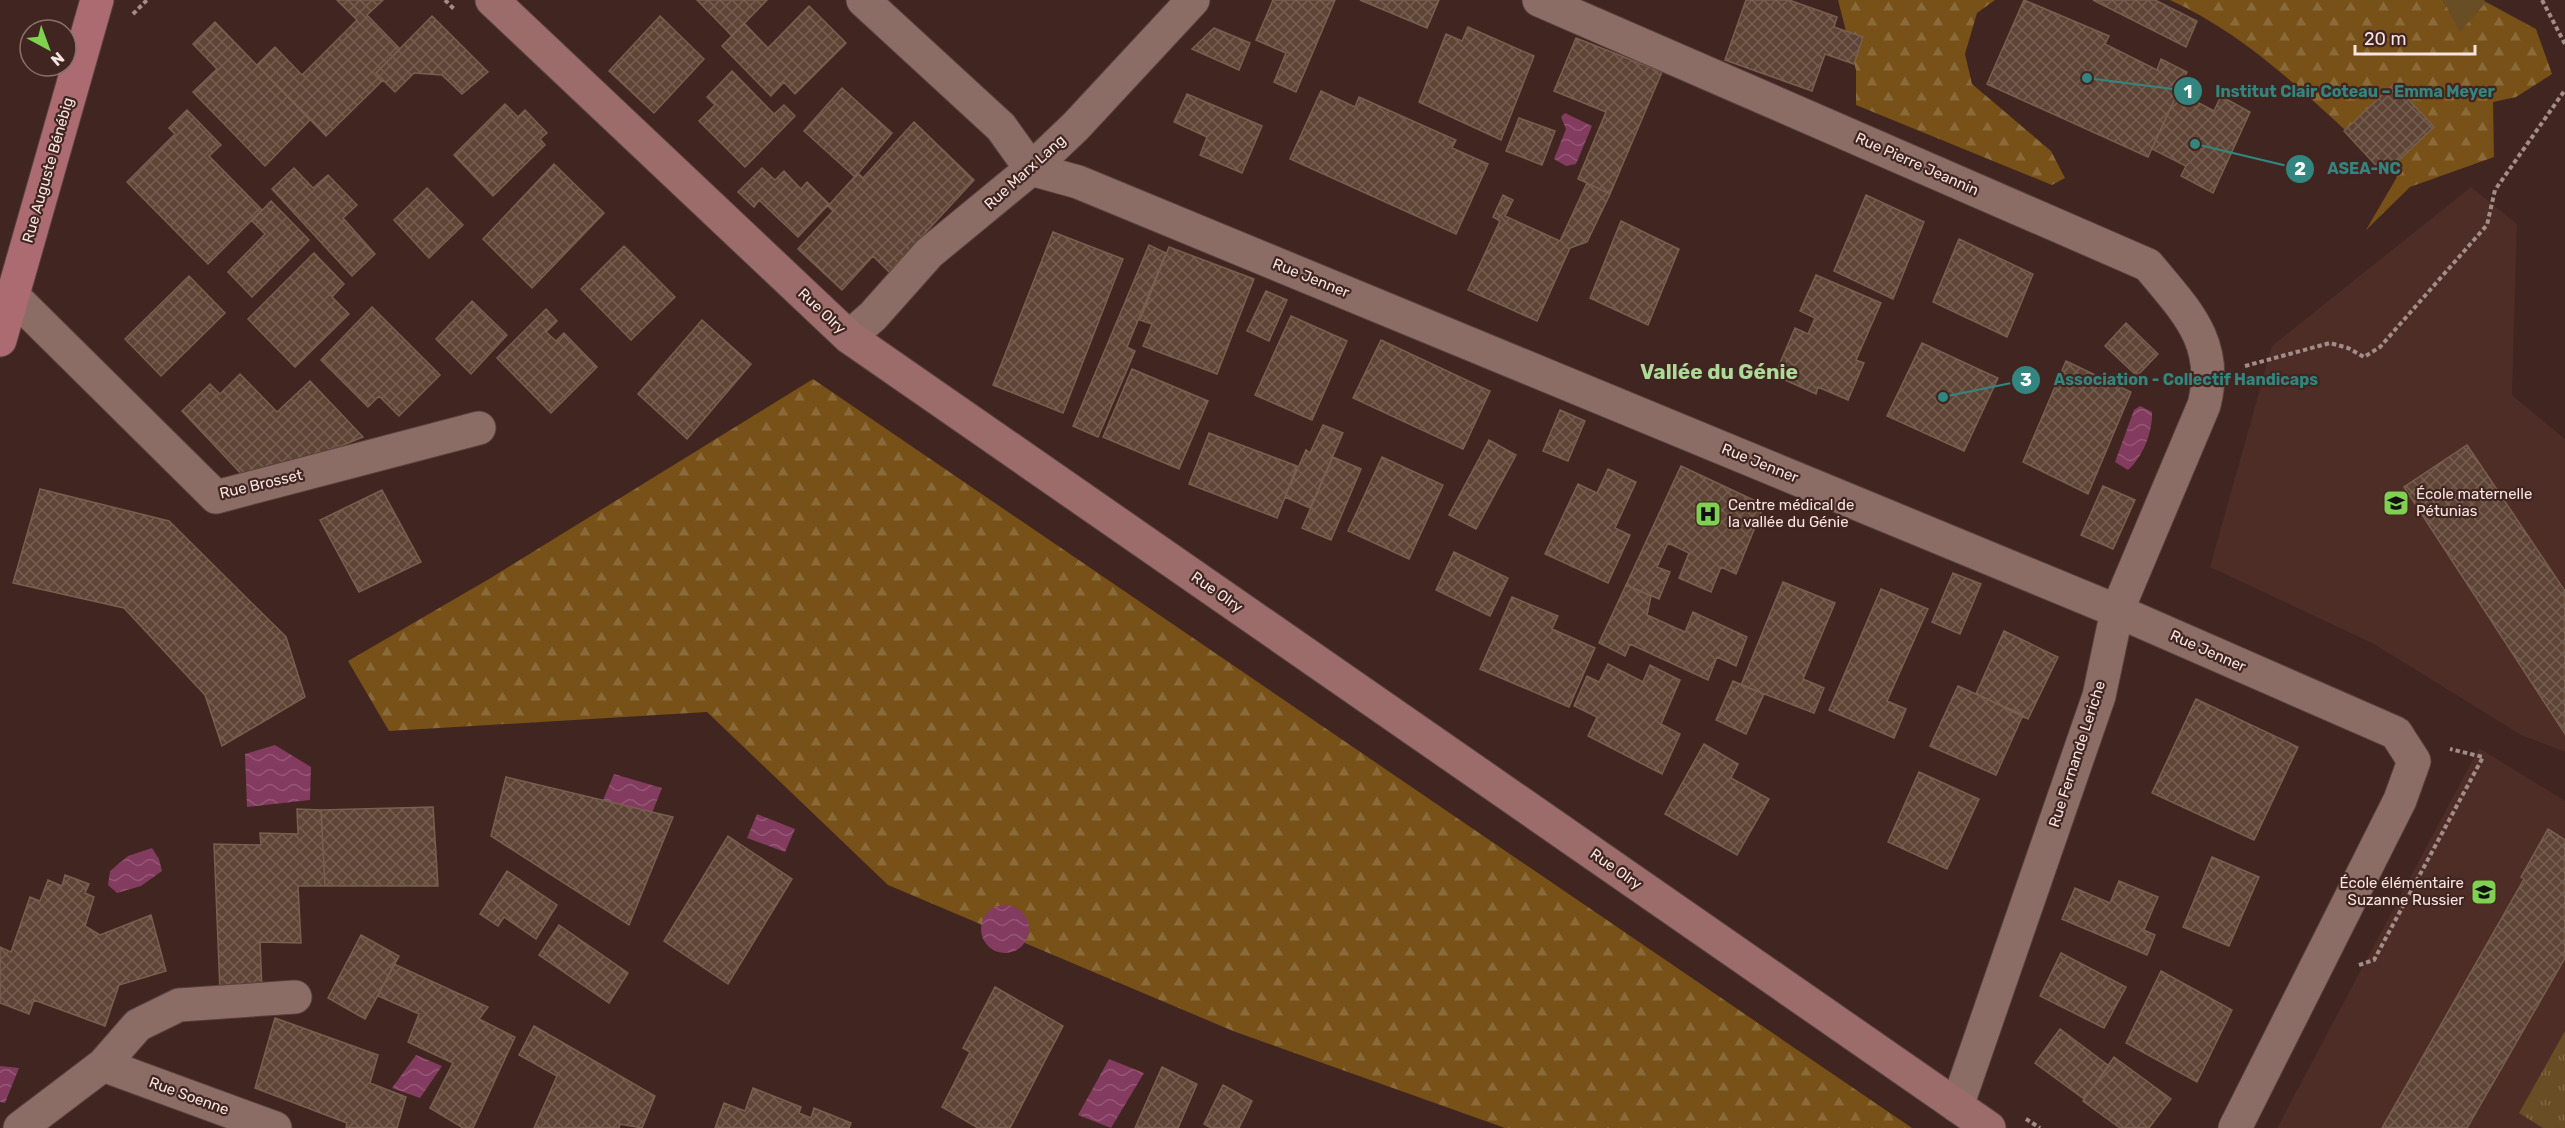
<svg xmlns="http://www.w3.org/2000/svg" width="2565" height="1128" font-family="Rubik,sans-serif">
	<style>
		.built { fill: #4d2d26 }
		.grass { fill: #694d24 }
		.forest { fill: url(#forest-firs) }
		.park { fill: url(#park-tufts) }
		.water { fill: url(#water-waves) }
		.building { fill: url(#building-cross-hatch); stroke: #795f4f; stroke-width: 1.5 }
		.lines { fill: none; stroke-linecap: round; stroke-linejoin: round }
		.street-casing { stroke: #58413d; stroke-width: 35 }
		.secondary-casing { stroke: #58413d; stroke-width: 35 }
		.primary-casing { stroke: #58413d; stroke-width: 35 }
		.path { stroke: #a38d88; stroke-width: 4; stroke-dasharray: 4.5 3; stroke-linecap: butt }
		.street { stroke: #8c6d66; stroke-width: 33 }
		.secondary { stroke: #9c6c6b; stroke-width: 33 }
		.primary { stroke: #ab6b70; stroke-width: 33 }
		.labels { text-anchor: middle; stroke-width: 4.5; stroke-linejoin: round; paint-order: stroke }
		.street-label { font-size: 15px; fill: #f7e4e0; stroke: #402520 }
		.poi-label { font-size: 15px; fill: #f7e4e0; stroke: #402520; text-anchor: start }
		.district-label { font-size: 21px; font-weight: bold; fill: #aeda99; stroke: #402520 }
		.leader { fill: none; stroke: #32867f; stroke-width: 2 }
		.callout-dot { fill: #32867f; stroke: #402520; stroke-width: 2 }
		.mark-label { font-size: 18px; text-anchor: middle; font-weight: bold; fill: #fff }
		.callout-label { font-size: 16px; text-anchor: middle; font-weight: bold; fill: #32867f; stroke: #402520; stroke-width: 4.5; stroke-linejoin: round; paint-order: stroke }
	</style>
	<defs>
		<pattern id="forest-firs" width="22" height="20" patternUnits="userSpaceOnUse" patternTransform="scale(1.5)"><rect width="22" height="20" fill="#775118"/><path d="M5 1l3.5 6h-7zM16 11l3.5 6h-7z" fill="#8b6a39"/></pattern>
		<pattern id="park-tufts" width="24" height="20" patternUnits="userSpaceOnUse" patternTransform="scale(1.5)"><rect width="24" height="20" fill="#694d24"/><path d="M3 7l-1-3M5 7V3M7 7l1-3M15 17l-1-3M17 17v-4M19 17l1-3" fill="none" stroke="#7f6644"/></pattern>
		<pattern id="water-waves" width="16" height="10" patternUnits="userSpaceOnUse" patternTransform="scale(1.5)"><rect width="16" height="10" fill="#843b60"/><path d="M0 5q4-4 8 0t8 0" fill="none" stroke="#965776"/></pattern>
		<pattern id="building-cross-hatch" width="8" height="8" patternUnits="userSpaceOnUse" patternTransform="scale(1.5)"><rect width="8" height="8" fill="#5d4435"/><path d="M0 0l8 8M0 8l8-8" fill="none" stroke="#755f52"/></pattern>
	</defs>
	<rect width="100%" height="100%" fill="#402520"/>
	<path class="built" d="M2471,187L2517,224L2512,395L2565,439V752L2521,735L2374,644L2210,567L2272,346Z
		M2479,748L2565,801V1128H2277Z"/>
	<path class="grass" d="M2443,0H2484L2486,2L2460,33Z"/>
	<path class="forest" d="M1838,0H1995L1977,13L1965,54L1972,84L2051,151L2065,178L2052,185L1856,105V70Z
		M2170,0H2443L2460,32L2486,2L2536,29L2552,74L2516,97L2493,102L2494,157L2410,187L2366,230L2397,177C2325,114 2258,40 2170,0Z
		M813,379L1912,1128H1505L1233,1031L888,885L707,712L389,731L348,661L489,579Z"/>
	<path class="park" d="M2565,1031V1128H2543L2519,1113Z"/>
	<path class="water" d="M1565,113L1592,126L1576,164L1566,166L1554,159L1566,129L1561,117Z
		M2140,406L2152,412C2153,431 2143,457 2128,470L2115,462L2134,410Z
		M275,745L311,767L310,800L247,807L245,754Z
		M614,774L662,788L652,813L603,800Z
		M757,814L795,829L785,852L747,838Z
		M152,848L159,859L162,871L141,886L117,893L108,885L110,871L128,856Z
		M981 929a24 24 0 1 1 48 0a24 24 0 1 1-48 0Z
		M416,1055L442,1066L420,1098L392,1088Z
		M1109,1059L1144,1073L1111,1128L1078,1115Z
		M0,1066L19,1068L5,1103L0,1102Z"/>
	<path class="building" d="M337,0H383L367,15L400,49L376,73L383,80L326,136L257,65L275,47L302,75L357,20Z
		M697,0H767L732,36Z
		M1273,0H1335L1296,92L1274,82L1286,53L1256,40Z
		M1360,0H1439L1427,28Z
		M1746,0H1789L1837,17L1834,27L1863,37L1854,64L1825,54L1812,91L1725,60Z
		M2024,0L2109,36L2105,44L2157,70L2161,59L2187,72L2148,157L1987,84Z
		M2093,0H2155L2197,21L2186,47Z
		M809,6L846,43L795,94L784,82L771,96L722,46L744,23L768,48Z
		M432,16L488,72L462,94L442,75L414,73L395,92L376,73Z
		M660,16L704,59L654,113L609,71Z
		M215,22L310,120L265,166L193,92L217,69L193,44Z
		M1468,27L1534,56L1501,140L1419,102L1446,34L1462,41Z
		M1214,28L1250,43L1239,70L1192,49Z
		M1576,38L1662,72L1610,194L1578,179L1606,112L1554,91Z
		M732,71L774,114L784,105L795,116L745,167L699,121L715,105L707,97Z
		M2394,84L2434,127L2384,174L2344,131Z
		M842,88L892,133L855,177L804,131Z
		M1321,91L1355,107L1359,97L1456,140L1452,148L1488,164L1456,234L1290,159Z
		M2178,92L2214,111L2221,96L2250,112L2213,193L2181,176L2186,166L2152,149Z
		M1187,94L1262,126L1242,173L1200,155L1207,137L1174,122Z
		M505,104L518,117L525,110L547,133L540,139L545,145L493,196L454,155Z
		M187,110L221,145L209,156L262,210L208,264L127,182L175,134L169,128Z
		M1519,118L1555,131L1542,165L1506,151Z
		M914,122L974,180L889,272L873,256L842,290L798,249L833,211L828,206L858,173L863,178Z
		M554,164L604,213L532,288L483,239Z
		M294,168L313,188L328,175L357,205L343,218L375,254L352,276L272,189Z
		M762,168L775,180L784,171L801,189L807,182L829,204L798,237L759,200L754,207L738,192Z
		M1587,183L1610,194L1587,242L1570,248L1537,321L1468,290L1500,221L1493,217L1503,195L1513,200L1505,216L1560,241Z
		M427,188L463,225L429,258L394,220Z
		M1866,195L1924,222L1893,299L1834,271Z
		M271,201L309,240L252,297L228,272L265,234L252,221Z
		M1621,221L1679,249L1648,325L1590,298Z
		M1053,232L1123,259L1063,413L993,385Z
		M1959,239L2033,274L2007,337L1933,302Z
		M1149,245L1166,253L1127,347L1135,351L1098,437L1073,426Z
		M624,246L675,297L631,340L581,289Z
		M1169,247L1254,279L1217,374L1143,346L1152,324L1140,320Z
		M314,253L344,284L332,297L349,314L295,367L248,319Z
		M1816,275L1881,303L1856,360L1864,363L1848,400L1818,387L1816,394L1783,379L1785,374L1777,370L1795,328L1808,334L1815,318L1800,311Z
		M189,276L225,313L161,376L125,339Z
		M1266,291L1287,300L1269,341L1247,331Z
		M472,301L507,335L471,374L436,339Z
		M372,307L440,375L399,416L379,396L368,407L321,360Z
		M546,309L557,321L546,332L556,341L564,333L597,367L551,413L497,358Z
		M1291,316L1347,341L1312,420L1255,395Z
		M702,320L751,364L687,439L638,394Z
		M2126,323L2158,354L2137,376L2105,346Z
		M1381,340L1490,391L1463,449L1353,398Z
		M1922,343L1998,378L1964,451L1887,416Z
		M2066,361L2131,392L2088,494L2023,462Z
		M1132,369L1208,401L1179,469L1103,437Z
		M240,374L277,412L310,381L363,437L250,483L182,411L210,384L220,394Z
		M1560,410L1585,421L1568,461L1543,451Z
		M1323,425L1343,433L1310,508L1285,497L1306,450L1310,453Z
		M1209,433L1297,466L1277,518L1189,484Z
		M1489,440L1516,455L1476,529L1449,515Z
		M2467,445L2565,591V734L2404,487Z
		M1333,457L1361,469L1331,540L1302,528Z
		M1382,457L1443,485L1409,559L1348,531Z
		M1681,466L1764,505L1736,574L1721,567L1711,592L1679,578L1689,553L1668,543L1657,567L1670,572L1659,599L1626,585Z
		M1608,469L1636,482L1615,528L1630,535L1608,583L1545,554L1578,484L1597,493Z
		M2103,486L2135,500L2113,549L2081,535Z
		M40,489L169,521L286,637L305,697L222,746L205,695L124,608L13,583Z
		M382,490L421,562L359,592L320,520Z
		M1454,552L1508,578L1490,616L1436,590Z
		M1953,573L1981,584L1960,634L1932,622Z
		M1783,582L1835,603L1803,679L1824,688L1814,713L1741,685Z
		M1626,585L1651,596L1647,615L1685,632L1693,612L1747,637L1736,666L1717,657L1708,680L1630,644L1625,656L1599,643Z
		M1881,589L1928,609L1887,701L1906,709L1894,738L1829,710Z
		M1512,597L1558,616L1552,629L1595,648L1569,707L1480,669Z
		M2004,631L2058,657L2028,719L1976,694Z
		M1608,664L1643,682L1650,665L1680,680L1661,724L1680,734L1662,774L1588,736L1597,717L1574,706L1587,676L1599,682Z
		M1733,681L1764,694L1746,734L1716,720Z
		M1958,686L2023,715L1996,775L1930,746Z
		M2196,699L2298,747L2254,840L2152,793Z
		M1704,744L1738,764L1731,778L1769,799L1737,855L1665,814Z
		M1919,772L1979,799L1947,869L1888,842Z
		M506,777L673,817L629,925L491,836Z
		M433,807L438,886H325L321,810Z
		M297,809L321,810L325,886H298L301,943L260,942L262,992L220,991L214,844L261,845L260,833L298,834Z
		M2548,829L2565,840V958L2467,1128H2382L2524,879L2521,877Z
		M728,836L792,879L728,984L664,941Z
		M2212,857L2259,877L2229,946L2183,927Z
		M507,871L557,905L536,939L504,917L498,926L480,914Z
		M65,875L89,884L85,893L94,897L85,926L100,935L151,915L166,971L119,985L105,1026L34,1000L29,1014L0,1003V947L11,952L30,897L40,901L48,880L62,886Z
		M2119,881L2158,897L2144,930L2155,935L2147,955L2062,919L2075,888L2110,903Z
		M559,925L628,973L609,1003L539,955Z
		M361,935L399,956L365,1019L328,998Z
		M2061,953L2126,987L2104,1028L2040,996Z
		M394,964L488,1007L479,1019L515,1037L473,1128H463L430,1108L453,1063L408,1042L419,1014L378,996Z
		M2161,971L2232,1010L2197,1082L2126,1043Z
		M995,987L1063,1026L1010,1128H978L942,1107L970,1052L963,1048Z
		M275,1018L378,1055L370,1083L406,1097L397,1128H346L347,1123L255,1088Z
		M534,1026L655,1096L642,1128L620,1124L619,1128H534L557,1076L519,1055Z
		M2060,1029L2109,1066L2084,1099L2035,1063Z
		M2114,1057L2171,1099L2149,1128H2120L2083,1101Z
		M1162,1067L1197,1084L1178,1128H1135Z
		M1223,1085L1252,1101L1239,1128H1211L1204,1124Z
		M753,1088L801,1107L799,1113L811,1118L814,1108L851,1123L849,1128H715L724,1103L745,1111Z"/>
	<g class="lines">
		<g class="street-casing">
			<path id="street" d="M863,0L1001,127L1031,169L1078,182L2117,611L2396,733L2414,761L2400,800L2235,1128
				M1539,0L2148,265C2185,310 2220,342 2204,405L2117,611L2099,696L1957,1106
				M12,295L216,497L479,428
				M849,337L873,316L929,253L1031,169L1076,126L1193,0
				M103,1065L275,1128
				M20,1128L103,1065L138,1025L179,1005L295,997"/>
		</g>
		<g class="secondary-casing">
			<path id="secondary" d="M492,0L849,337L1989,1128"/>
		</g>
		<g class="primary-casing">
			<path id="primary" d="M0,340L97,0"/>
		</g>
		<path class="path" d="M445,0L455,10
			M2542,0L2565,44
			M133,14L147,0
			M2245,366L2330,343L2348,348L2364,357L2380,347L2487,225L2495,190L2565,90
			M2359,965L2374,960L2483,757L2450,749
			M2026,1119L2040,1128"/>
		<use href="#street" class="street"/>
		<use href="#secondary" class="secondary"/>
		<use href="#primary" class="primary"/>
	</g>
	<defs>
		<g id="school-square" transform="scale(1.35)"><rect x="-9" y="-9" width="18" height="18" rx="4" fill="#80d051" stroke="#402520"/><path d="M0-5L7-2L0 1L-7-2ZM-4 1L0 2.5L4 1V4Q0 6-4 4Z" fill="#111"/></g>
		<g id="hospital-square" transform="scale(1.35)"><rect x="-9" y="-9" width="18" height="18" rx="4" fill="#80d051" stroke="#402520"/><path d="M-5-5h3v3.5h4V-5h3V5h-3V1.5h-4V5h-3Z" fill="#111"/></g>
	</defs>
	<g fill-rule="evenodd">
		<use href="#school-square" x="2396" y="503"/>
		<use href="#hospital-square" x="1708" y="514"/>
		<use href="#school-square" x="2484" y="892"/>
	</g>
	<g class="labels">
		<g class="street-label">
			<text transform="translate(1917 164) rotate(24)" y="5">Rue Pierre Jeannin</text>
			<text transform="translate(48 170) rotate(-74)" y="5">Rue Auguste Bénébig</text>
			<text transform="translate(1025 172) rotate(-42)" y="5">Rue Marx Lang</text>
			<text transform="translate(1311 278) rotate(22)" y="5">Rue Jenner</text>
			<text transform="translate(822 311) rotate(43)" y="5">Rue Olry</text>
			<text transform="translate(1760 463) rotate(22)" y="5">Rue Jenner</text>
			<text transform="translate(261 484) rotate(-13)" y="5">Rue Brosset</text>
			<text transform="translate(1217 592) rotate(35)" y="5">Rue Olry</text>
			<text transform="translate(2208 651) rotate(24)" y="5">Rue Jenner</text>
			<text transform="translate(2077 754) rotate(-72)" y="5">Rue Fernande Leriche</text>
			<text transform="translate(1616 869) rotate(35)" y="5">Rue Olry</text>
			<text transform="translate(189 1096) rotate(20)" y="5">Rue Soenne</text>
		</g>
		<g class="poi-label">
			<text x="2416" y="499">École maternelle<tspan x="2416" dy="17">Pétunias</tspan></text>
			<text x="1728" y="510">Centre médical de<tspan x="1728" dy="17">la vallée du Génie</tspan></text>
			<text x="2464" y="888" text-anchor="end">École élémentaire<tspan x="2464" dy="17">Suzanne Russier</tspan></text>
		</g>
		<g class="district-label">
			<text x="1719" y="379">Vallée du Génie</text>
		</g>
	</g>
	<path class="leader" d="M2087 78L2188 91M2195 144L2300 169M1943 397L2026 380"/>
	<g class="callout-dot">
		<circle cx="2087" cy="78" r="6"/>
		<circle cx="2195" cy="144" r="6"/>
		<circle cx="1943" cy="397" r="6"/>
		<circle cx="2188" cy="91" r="15"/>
		<circle cx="2300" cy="169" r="15"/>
		<circle cx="2026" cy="380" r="15"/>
	</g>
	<g class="mark-label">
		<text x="2188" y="98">1</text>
		<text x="2300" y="175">2</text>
		<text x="2026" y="386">3</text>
	</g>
	<g class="callout-label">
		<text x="2355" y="97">Institut Clair Coteau – Emma Meyer</text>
		<text x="2364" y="174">ASEA-NC</text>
		<text x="2186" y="385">Association - Collectif Handicaps</text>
	</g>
	<g transform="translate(48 48) rotate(139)"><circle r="28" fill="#402520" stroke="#89716d" stroke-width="1.5"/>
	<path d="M0-4.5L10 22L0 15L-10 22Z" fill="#80d051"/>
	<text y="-9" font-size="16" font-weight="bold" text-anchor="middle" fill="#f7e4e0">N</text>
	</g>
	<path d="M2355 45v9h120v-9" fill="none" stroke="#f7e4e0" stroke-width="3"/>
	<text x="2364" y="45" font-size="18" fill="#f7e4e0" stroke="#402520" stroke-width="4.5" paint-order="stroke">20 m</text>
</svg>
